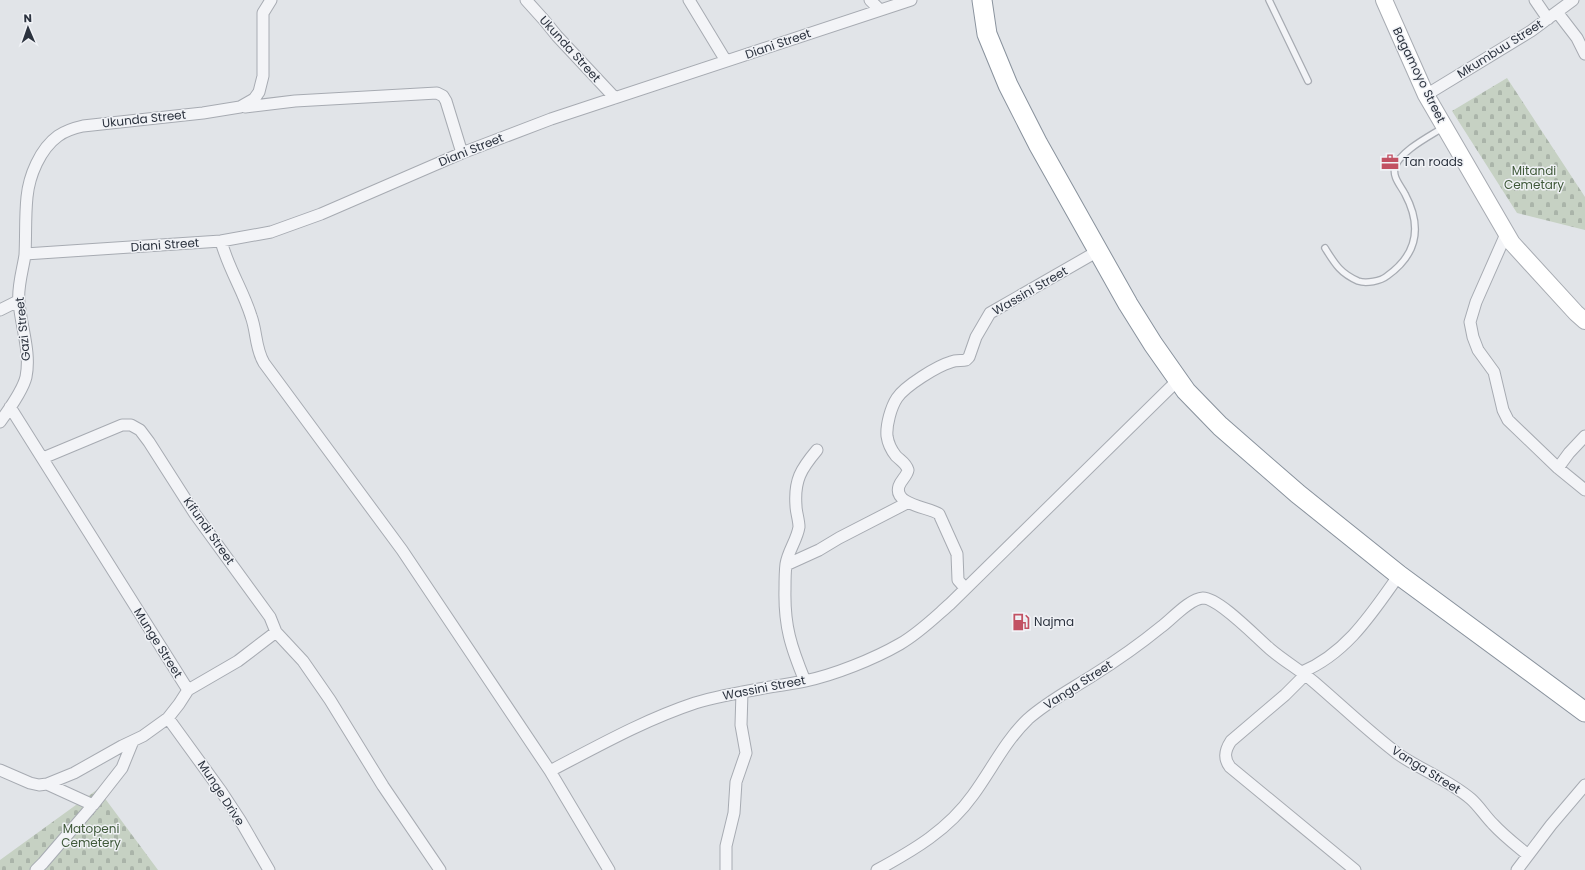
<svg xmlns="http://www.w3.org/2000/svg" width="1585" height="870" font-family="Poppins,sans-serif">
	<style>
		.cemetery { fill: url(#cemetery-stones) }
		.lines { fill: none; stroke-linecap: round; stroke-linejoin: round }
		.service-casing { stroke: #a7abb2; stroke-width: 8 }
		.minor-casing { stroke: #a7abb2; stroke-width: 13 }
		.secondary-casing { stroke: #a7abb2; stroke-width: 18 }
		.trunk-casing { stroke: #89929d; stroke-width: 21 }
		.service { stroke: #f3f4f7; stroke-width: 5.5 }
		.minor { stroke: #f3f4f7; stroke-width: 11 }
		.secondary { stroke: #fff; stroke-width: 16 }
		.trunk { stroke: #fff; stroke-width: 19 }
		.labels { text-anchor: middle; stroke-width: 3; stroke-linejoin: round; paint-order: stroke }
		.street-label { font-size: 12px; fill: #2b323e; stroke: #f0f2f6 }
		.poi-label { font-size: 12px; fill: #2b323e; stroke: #f0f2f6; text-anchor: start }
		.park-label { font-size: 12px; fill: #3f5939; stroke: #f0f2f6 }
	</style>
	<defs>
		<pattern id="cemetery-stones" width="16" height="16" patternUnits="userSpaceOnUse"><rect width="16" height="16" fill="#c6d1c3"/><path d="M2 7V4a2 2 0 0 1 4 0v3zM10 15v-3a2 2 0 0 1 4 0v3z" fill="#aab4a9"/></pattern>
	</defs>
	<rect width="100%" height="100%" fill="#e1e4e8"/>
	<path class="cemetery" d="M1507,78L1585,197V230L1517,213L1452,111Z
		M98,789L158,870H0V860Z"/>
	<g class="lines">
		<g class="service-casing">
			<path id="service" d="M1269,0L1308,81
				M1325,248C1335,264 1340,273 1358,281C1366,284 1381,281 1387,276C1418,254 1422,226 1405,194C1401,186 1392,177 1395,167C1400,151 1430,136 1444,127"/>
		</g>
		<g class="minor-casing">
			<path id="minor" d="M526,0L544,20L557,36L615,98
				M689,0L726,61
				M870,0L880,10
				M1535,0L1548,19
				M1557,12L1577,38L1585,54
				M1426,95L1531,31L1573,0
				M245,107L295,101L437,93L443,96L446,101L462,153
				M1506,234L1476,302L1470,322L1473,337L1478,350L1494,372L1503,410L1508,420L1558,468L1585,490
				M221,241C228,268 243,290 251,316C257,332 255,348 264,363L402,550L550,771L609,870
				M25,254L221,241L271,232L321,214L462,153L551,119L911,0
				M0,310L18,301
				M0,422C8,411 23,390 26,377C31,352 21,327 19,302C17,288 23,269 25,255C26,235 25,216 27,197C29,176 40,149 58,136C65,131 74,128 83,126L203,113L240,107L254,99L259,92L263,76V13L271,0
				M43,458L122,425H131L140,430L149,442L195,514L270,617L276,632L238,661L188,690
				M1558,468L1569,453L1585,436
				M786,565L819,550L839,538L907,503
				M965,588L958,580L957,554L939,514C929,507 893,505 899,486C901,480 907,476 908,470C906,463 901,461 896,456C892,451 888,443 887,436C886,425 891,407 897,398C905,386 937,366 951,362C956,360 962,361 966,360L969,357L976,337L990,313L1098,251
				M276,632L303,661L330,700L383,786L440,870
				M1302,672C1347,653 1372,613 1399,575
				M1305,675L1285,695L1231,741C1225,750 1223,758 1230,767L1355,870
				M805,681C791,647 784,626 785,589C785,581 785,572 786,564C788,551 797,540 799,527C799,520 796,512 796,506C794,480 801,469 817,450
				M168,718L221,791L240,820L269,870
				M0,770L30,783L39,785L47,784L74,773L122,746L143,736L168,718L179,704L188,690L10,407
				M550,771C598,746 644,720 695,703C731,692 768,688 805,681C834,675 874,659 900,644C919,633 934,618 950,604L1178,380
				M47,784L93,805
				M36,870L43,863L93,805L122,768L133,741
				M726,870V846L734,813L736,782L746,753L741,725L742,692
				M877,870C914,850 948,830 973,795C992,769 1005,741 1028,719C1047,702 1070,690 1092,676C1116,661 1139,645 1161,627C1172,619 1189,599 1203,598C1219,598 1256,637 1270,649C1284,661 1300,670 1314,682C1342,706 1369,732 1398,754C1421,770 1449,780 1471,799C1479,806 1485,816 1493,824C1504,836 1516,845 1528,855
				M1517,870L1551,825L1585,785"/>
		</g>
		<g class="secondary-casing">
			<path id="secondary" d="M1384,0L1426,95L1512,243L1576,313L1585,321"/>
		</g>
		<g class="trunk-casing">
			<path id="trunk" d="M982,0L987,34L1008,85L1038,144L1128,304L1153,344L1186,391L1220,426L1298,494L1399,575L1585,712"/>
		</g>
		<use href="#service" class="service"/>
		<use href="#minor" class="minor"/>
		<use href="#secondary" class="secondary"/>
		<use href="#trunk" class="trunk"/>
	</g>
	<defs>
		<g id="office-bare" transform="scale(1.38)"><path d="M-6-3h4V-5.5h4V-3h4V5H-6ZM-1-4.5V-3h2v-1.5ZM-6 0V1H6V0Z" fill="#c25163" stroke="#f0f2f6" stroke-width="2.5" paint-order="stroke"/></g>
		<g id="fuel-bare" transform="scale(1.38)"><path d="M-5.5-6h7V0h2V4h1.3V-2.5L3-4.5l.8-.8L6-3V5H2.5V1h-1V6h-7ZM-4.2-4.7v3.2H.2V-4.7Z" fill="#c25163" stroke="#f0f2f6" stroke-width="2.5" paint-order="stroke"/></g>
	</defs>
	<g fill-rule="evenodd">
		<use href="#office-bare" x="1390" y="162"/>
		<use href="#fuel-bare" x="1021" y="622"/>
	</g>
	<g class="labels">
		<g class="street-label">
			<text transform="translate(778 44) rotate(-19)" y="4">Diani Street</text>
			<text transform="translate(570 49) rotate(48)" y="4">Ukunda Street</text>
			<text transform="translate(1500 49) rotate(-32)" y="4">Mkumbuu Street</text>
			<text transform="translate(1419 75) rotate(64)" y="4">Bagamoyo Street</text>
			<text transform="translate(144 119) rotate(-6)" y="4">Ukunda Street</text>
			<text transform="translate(471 150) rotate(-22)" y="4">Diani Street</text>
			<text transform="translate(165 245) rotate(-4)" y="4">Diani Street</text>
			<text transform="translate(1030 291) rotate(-30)" y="4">Wassini Street</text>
			<text transform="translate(23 329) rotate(-96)" y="4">Gazi Street</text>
			<text transform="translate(209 531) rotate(55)" y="4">Kifundi Street</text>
			<text transform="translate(158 643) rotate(58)" y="4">Munge Street</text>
			<text transform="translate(1078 685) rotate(-33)" y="4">Vanga Street</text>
			<text transform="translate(764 688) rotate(-11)" y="4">Wassini Street</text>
			<text transform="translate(1426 770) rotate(32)" y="4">Vanga Street</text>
			<text transform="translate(221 793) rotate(57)" y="4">Munge Drive</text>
		</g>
		<g class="poi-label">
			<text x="1403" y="166">Tan roads</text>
			<text x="1034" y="626">Najma</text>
		</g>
		<g class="park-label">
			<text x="1534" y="175">Mitandi<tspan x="1534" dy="14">Cemetary</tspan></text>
			<text x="91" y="833">Matopeni<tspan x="91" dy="14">Cemetery</tspan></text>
		</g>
	</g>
	<g transform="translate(28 28) rotate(358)" stroke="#f0f2f6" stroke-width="3" paint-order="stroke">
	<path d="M0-3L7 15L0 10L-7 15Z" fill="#2b323e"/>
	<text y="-6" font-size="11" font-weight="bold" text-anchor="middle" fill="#2b323e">N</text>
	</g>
</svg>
